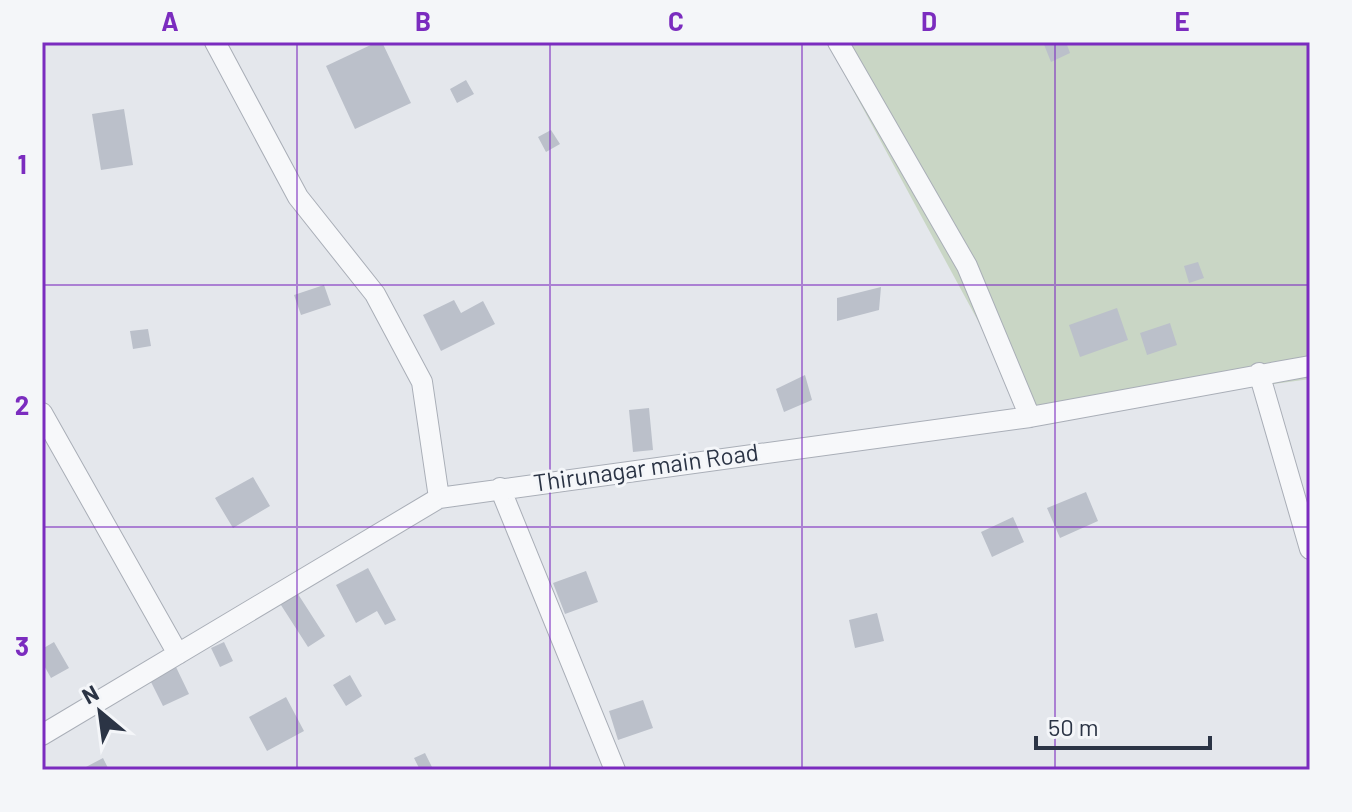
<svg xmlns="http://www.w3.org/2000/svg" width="1352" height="812" font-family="Barlow,sans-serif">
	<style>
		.green { fill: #c9d6c5 }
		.building { fill: #bbc0ca }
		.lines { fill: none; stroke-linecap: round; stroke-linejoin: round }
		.street-casing { stroke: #a9aeb7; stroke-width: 22 }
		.street { stroke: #f7f8fa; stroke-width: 20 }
		.grid { fill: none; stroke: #7b2cbf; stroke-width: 2; stroke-opacity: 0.55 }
		.labels { text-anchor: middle; stroke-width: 6; stroke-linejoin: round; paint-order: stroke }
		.street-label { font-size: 24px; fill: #2b3445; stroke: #f4f6f9 }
		.neatline { fill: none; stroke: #7b2cbf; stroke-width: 3 }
		.grid-label { font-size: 26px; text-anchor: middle; font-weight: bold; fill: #7b2cbf }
	</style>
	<rect width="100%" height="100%" fill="#e4e7ec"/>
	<path class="green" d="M827,42H1310V379L1030,417Z"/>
	<path class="building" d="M377,42H382L411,103L355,129L326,66Z
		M1043,42H1066L1070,53L1051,62Z
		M466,80L474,94L457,103L450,89Z
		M124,109L133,165L101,170L92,114Z
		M551,130L560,144L546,152L538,137Z
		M1198,262L1204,278L1189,283L1184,266Z
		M324,285L331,305L301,315L294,295Z
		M881,287L879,310L837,321V298Z
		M454,300L461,313L483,301L495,324L441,351L423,315Z
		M1117,308L1128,340L1080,357L1069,325Z
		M1170,323L1177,345L1147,355L1140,333Z
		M148,329L151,346L133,349L130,331Z
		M805,375L812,400L784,412L776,389Z
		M649,408L653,450L633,452L629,410Z
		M253,477L270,506L233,528L215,498Z
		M1086,492L1098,521L1060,538L1047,508Z
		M1013,517L1024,542L992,557L981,532Z
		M368,568L396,620L385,625L377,611L356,623L336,585Z
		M586,571L598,602L565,614L553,583Z
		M296,591L325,636L308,647L279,602Z
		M877,613L884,641L855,648L849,620Z
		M54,642L69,668L51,678L42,662V649Z
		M224,642L233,661L220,667L211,648Z
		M176,667L189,694L163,706L150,680Z
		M350,675L362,696L346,706L333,685Z
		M286,697L304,731L267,751L249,717Z
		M643,700L653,728L618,740L609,711Z
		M425,753L432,767L420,770L414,758Z
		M103,758L109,770H88L86,767Z"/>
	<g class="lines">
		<g class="street-casing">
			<path id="street" d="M215,42L298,197L375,294L422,382L439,498
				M838,42L967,266L1030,417
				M1259,373L1310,549
				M42,413L178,654
				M500,488L615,770
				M42,735L439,498L1030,417L1310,366"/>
		</g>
		<use href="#street" class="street"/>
	</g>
	<path class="grid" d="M297,42V770M550,42V770M802,42V770M1055,42V770M42,285H1310M42,527H1310"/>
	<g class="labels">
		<g class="street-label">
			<text transform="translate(646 468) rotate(-8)" y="8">Thirunagar main Road</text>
		</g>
	</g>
	<rect width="1352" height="812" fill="none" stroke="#f4f6f9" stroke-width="88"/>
	<g transform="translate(100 712) rotate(331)" stroke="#f4f6f9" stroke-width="6" paint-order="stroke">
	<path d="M0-6L14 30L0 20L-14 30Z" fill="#2b3445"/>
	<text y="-12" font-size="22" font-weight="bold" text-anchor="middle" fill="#2b3445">N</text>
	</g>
	<path d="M1036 736v12h174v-12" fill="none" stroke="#2b3445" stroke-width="4"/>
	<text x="1048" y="736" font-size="24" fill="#2b3445" stroke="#f4f6f9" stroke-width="6" paint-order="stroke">50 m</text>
	<rect x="44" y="44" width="1264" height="724" class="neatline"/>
	<g class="grid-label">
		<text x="170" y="31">A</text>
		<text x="423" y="31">B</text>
		<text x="676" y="31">C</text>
		<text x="929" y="31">D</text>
		<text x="1182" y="31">E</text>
		<text x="22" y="174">1</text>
		<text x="22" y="415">2</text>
		<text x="22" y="656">3</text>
	</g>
</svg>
